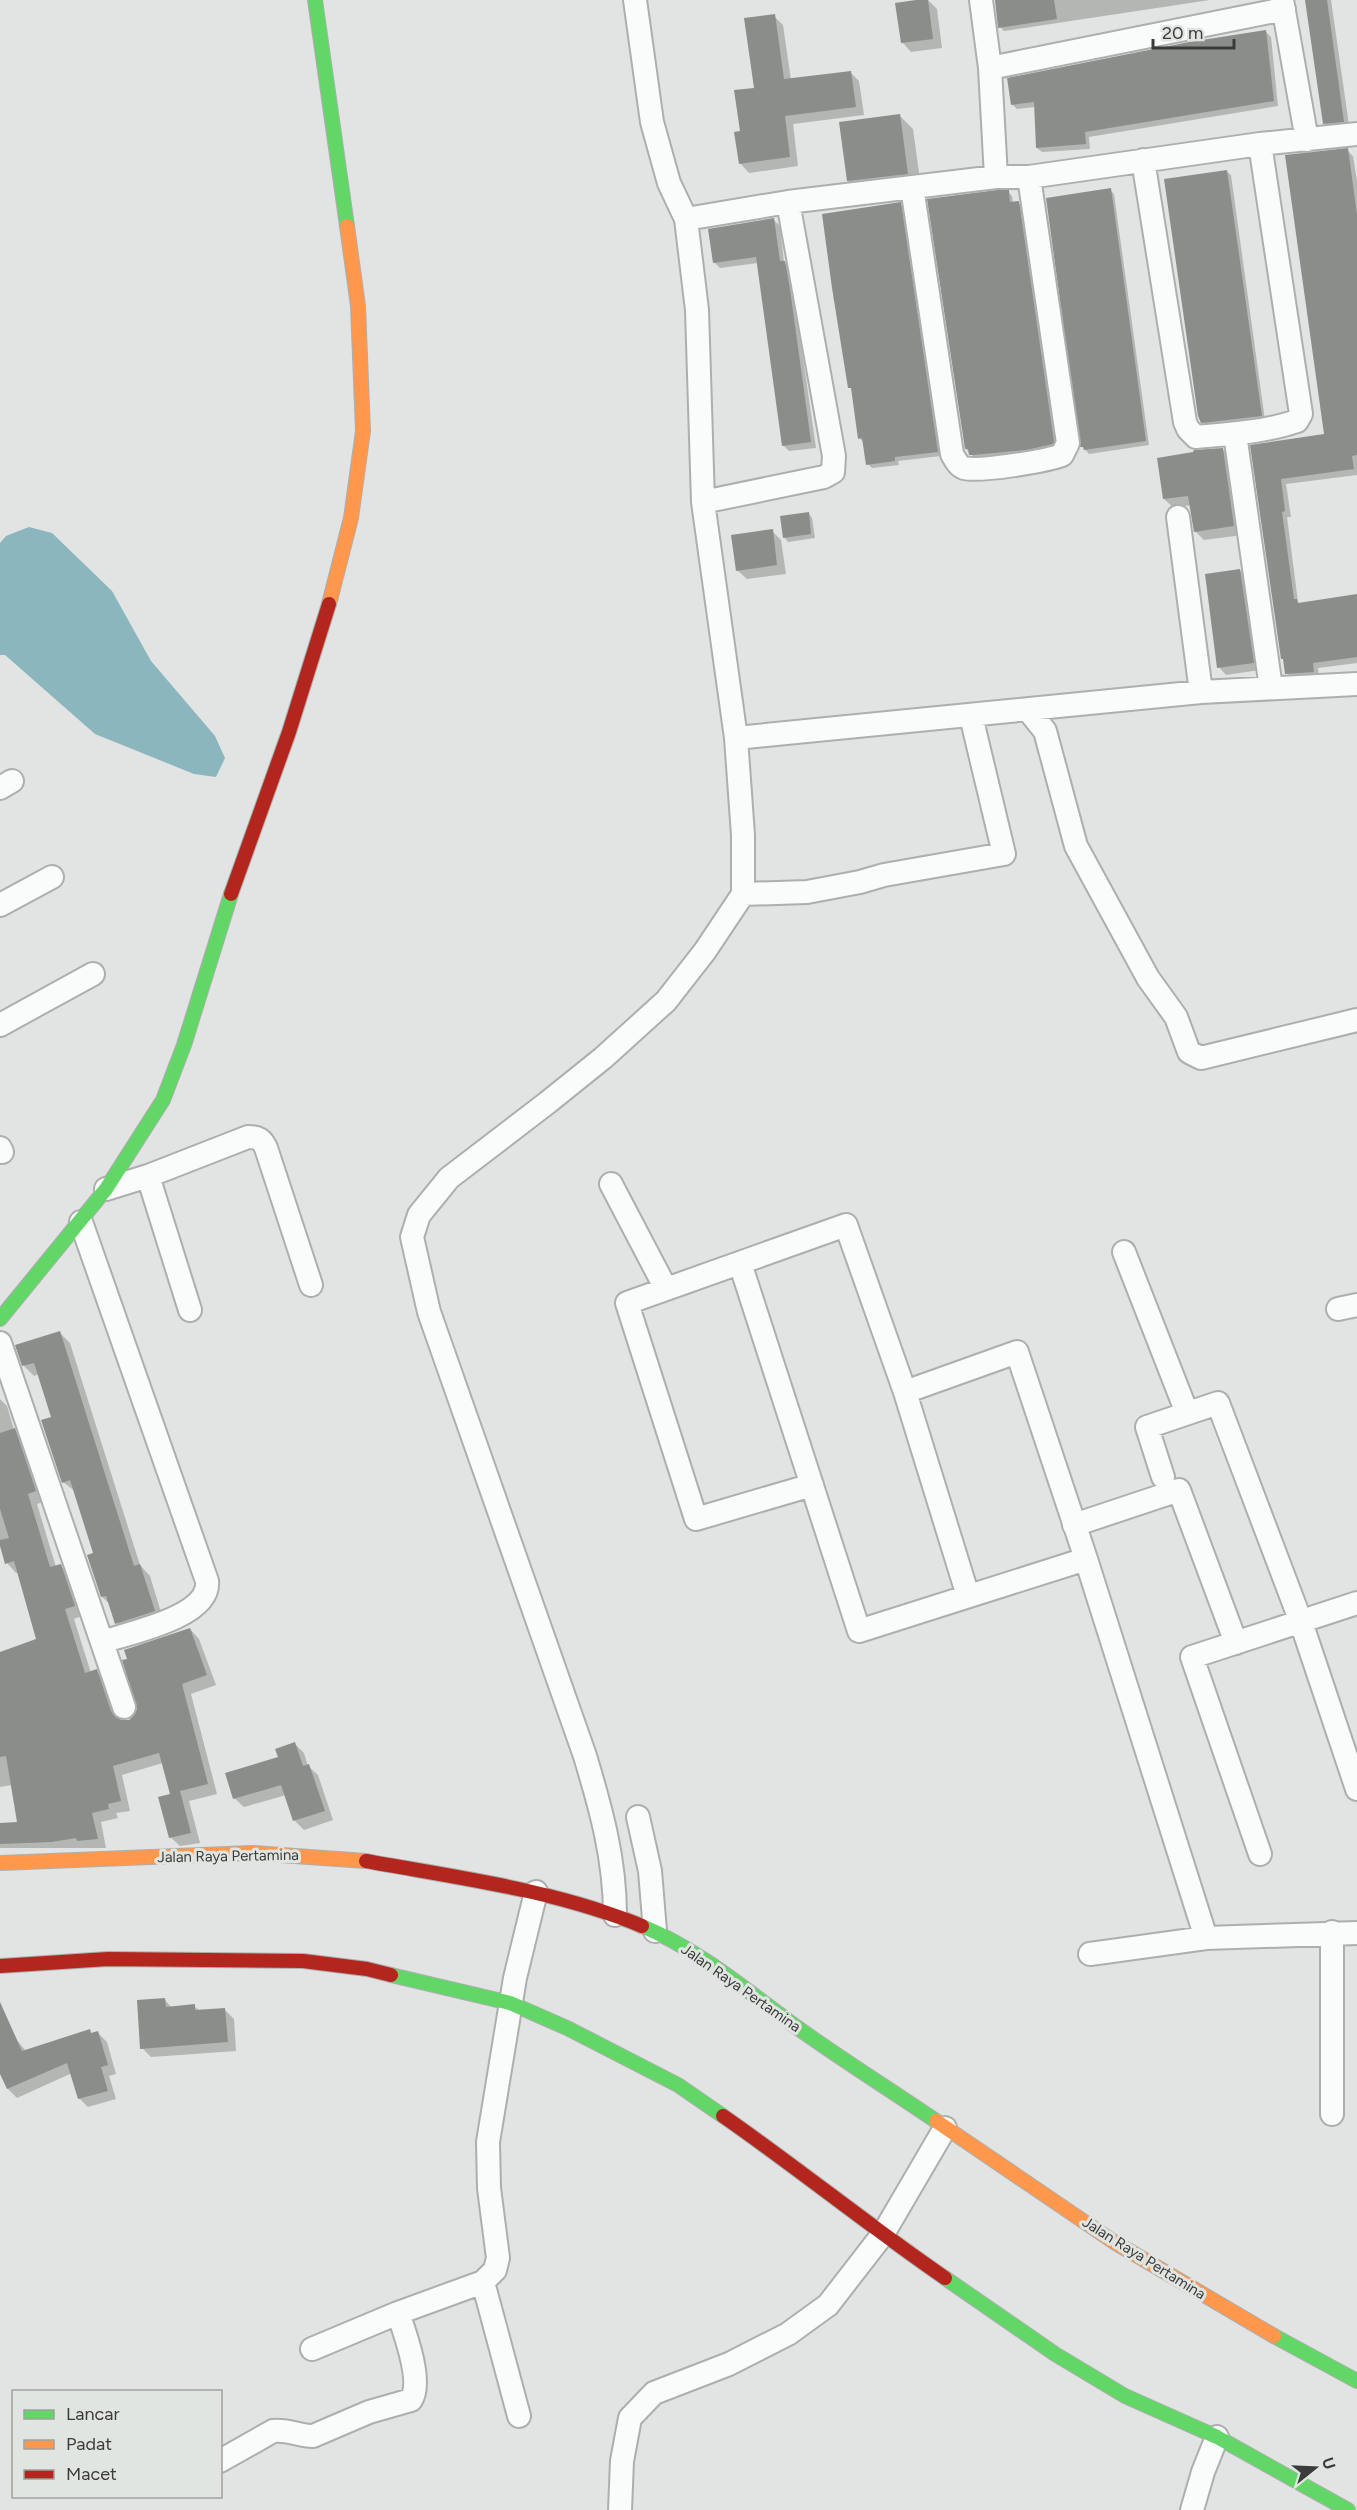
<svg xmlns="http://www.w3.org/2000/svg" width="1357" height="2510" font-family="Figtree,sans-serif">
	<style>
		.water { fill: #8cb6bd }
		.shadow { fill: #0003 }
		.building { fill: #8b8d8b }
		.lines { fill: none; stroke-linecap: round; stroke-linejoin: round }
		.street-casing { stroke: #adafae; stroke-width: 26 }
		.fast-casing { stroke: #adafae; stroke-width: 16 }
		.slow-casing { stroke: #adafae; stroke-width: 16 }
		.jam-casing { stroke: #adafae; stroke-width: 16 }
		.street { stroke: #fafbfb; stroke-width: 22 }
		.fast { stroke: #63d668; stroke-width: 14 }
		.slow { stroke: #ff974d; stroke-width: 14 }
		.jam { stroke: #b3261e; stroke-width: 14 }
		.labels { text-anchor: middle; stroke-width: 6; stroke-linejoin: round; paint-order: stroke }
		.street-label { font-size: 15px; fill: #3a3c3b; stroke: #e0e5e1 }
	</style>
	<rect width="100%" height="100%" fill="#e1e4e2"/>
	<path class="water" d="M29,527L52,533L112,591L151,661L215,736L225,758L216,777L194,774L95,734L5,655H0V543L6,536Z"/>
	<path class="shadow" d="M928,0L937,9L942,48L911,52L902,42Z
		M996,0H1210L1004,31L1000,27Z
		M1307,0H1331L1349,125L1329,127L1325,123Z
		M774,16L783,25L791,80L850,72L859,81L864,115L793,124L798,166L749,173L740,163L742,132Z
		M1266,32L1271,37L1278,106L1089,137L1090,149L1042,152L1037,148L1035,107L1017,109L1012,104Z
		M899,115L913,129L921,187L862,195L848,181Z
		M1347,150L1353,156L1357,181V475L1286,484L1291,517H1287L1298,602L1300,604L1357,596V663L1318,668L1319,677L1293,679L1287,673L1285,661L1282,658L1252,446L1326,435Z
		M1226,171L1231,175L1265,420L1207,426L1201,421Z
		M1110,190L1114,194L1149,445L1089,454L1082,446Z
		M1008,192L1012,196L1013,203H1018L1023,207L1058,446L1001,457L975,458L966,449Z
		M900,204L904,208L941,456L898,461L899,465L872,468L868,464L864,442L859,438L853,390L850,387Z
		M774,220L780,226L784,262L790,268L816,448L789,451L783,445L758,263L720,268L714,262Z
		M1223,450L1232,459L1243,535L1204,540L1195,531L1191,505L1174,508L1164,499L1195,454Z
		M808,513L812,518L815,538L788,542L784,537Z
		M772,531L781,540L786,574L747,579L737,570Z
		M1240,570L1247,578L1260,670L1226,675L1219,667Z
		M60,1333L70,1343L140,1565L150,1576L164,1622L127,1634L117,1623L111,1605L102,1597L95,1554L76,1492L63,1482L53,1418L39,1374L34,1376L24,1366L17,1346Z
		M0,1399L7,1406L14,1430L24,1440L45,1501L37,1504L56,1567L60,1565L70,1575L84,1615L74,1619L91,1673L96,1671L106,1680L120,1721H129L136,1716L190,1629L199,1639L216,1685L191,1694L217,1794L189,1801L200,1843L180,1846L170,1837L171,1795L163,1763L122,1775L130,1811L116,1813L118,1818L101,1822L106,1848H0V1825L18,1823L12,1785L0,1787V1654L38,1640L19,1572L16,1573L7,1563L0,1541Z
		M295,1744L304,1753L308,1766L318,1775L333,1820L304,1830L295,1821L286,1795L244,1807L234,1798Z
		M165,2000L172,2008L194,2006L200,2011L225,2010L234,2019L236,2051L151,2057L142,2048Z
		M89,2031L93,2034L98,2033L107,2042L116,2074L109,2076L116,2099L88,2107L79,2098L72,2073L17,2098L8,2089L0,2071V2043L14,2037L26,2051Z"/>
	<path class="building" d="M916,0H928L933,39L901,43L895,3Z
		M995,0H1054L1057,19L998,28Z
		M1305,0H1327L1344,122L1323,124Z
		M775,14L784,79L851,71L856,107L785,116L790,157L739,164L734,132L740,131L734,90L754,88L744,18Z
		M1266,30L1274,101L1085,132L1086,144L1036,148L1034,102L1011,105L1007,78L1189,42Z
		M900,114L908,174L847,181L839,122Z
		M1348,148L1357,215V455L1352,456L1354,469L1281,479L1285,511L1282,512L1294,599H1297L1298,603L1357,594V657L1313,663L1314,672L1285,674L1283,659H1281L1250,445L1324,434L1285,155Z
		M1227,170L1262,416L1201,423L1198,416L1164,179Z
		M1111,188L1146,441L1084,450L1083,447H1080L1046,198Z
		M997,190H1009L1010,202L1019,201L1054,441L1053,444L1026,450L973,455H969L968,449H965L927,199Z
		M901,202L938,452L895,457V461L866,465L862,438L858,439L851,388H848L832,288L822,214Z
		M774,218L780,261H785L790,289L811,442L782,446L756,257L713,263L708,229Z
		M1223,448L1234,526L1194,532L1188,496L1163,499L1157,458L1193,452L1194,450Z
		M809,512L811,534L783,538L780,516Z
		M773,529L777,565L736,571L731,535Z
		M1240,569L1254,663L1217,668L1205,574Z
		M60,1331L134,1566L140,1564L155,1611L115,1624L106,1596L101,1597L87,1555L93,1553L70,1480L62,1483L41,1420L51,1417L34,1363L22,1366L15,1345Z
		M15,1428L36,1491L28,1494L50,1567L61,1564L75,1606L65,1609L85,1673L97,1669L111,1711L116,1717L122,1720H129L134,1715L137,1709L122,1660L127,1659L124,1650L190,1628L207,1675L182,1684L208,1784L180,1791L191,1833L169,1838L158,1797L170,1794L159,1753L113,1766L121,1801L108,1804L109,1809L92,1813L98,1839L77,1841L76,1838L52,1842L0,1844V1823L17,1822L6,1756L0,1757V1652L36,1639L14,1561L5,1564L0,1546V1540L9,1538L0,1509V1433Z
		M295,1742L303,1766L309,1764L325,1811L293,1821L281,1785L233,1799L225,1773L278,1757L275,1749Z
		M165,1998L166,2007L195,2004V2010L225,2008L228,2042L140,2049L137,2000Z
		M0,2002L22,2051L90,2029L91,2033L98,2031L108,2065L101,2067L108,2091L78,2099L67,2063L7,2089L0,2074Z"/>
	<g class="lines">
		<g class="street-casing">
			<path id="street" d="M635,0L652,122L669,183L686,219L788,202L996,177H1029L1260,144L1357,134
				M981,0L990,68L996,177
				M1282,0L1307,140
				M990,68L1284,9
				M1143,160L1185,422L1188,429L1196,437C1230,434 1265,432 1297,421L1301,414L1260,144
				M912,187L952,454C955,459 958,466 964,468C980,472 1046,461 1062,455L1068,443L1029,177
				M686,219L697,310L703,502L824,477L833,472L834,456L788,202
				M1235,434L1271,688
				M703,502L736,738L743,835V894L807,892L860,882L884,875L1004,854L971,716
				M1178,517L1201,692
				M1028,710L1045,731L1076,846L1148,978L1176,1017L1189,1052L1201,1058L1357,1020
				M736,738L1201,692L1357,684
				M0,788L12,781
				M0,905L52,877
				M0,1025L93,974
				M0,1148L2,1152
				M148,1176L190,1310
				M611,1184L666,1289
				M106,1189L148,1176L248,1137C258,1137 262,1139 266,1148L311,1285
				M81,1222L207,1581C211,1617 129,1633 102,1642
				M1124,1252L1187,1413
				M740,1263L859,1631L1086,1559
				M1338,1309L1357,1305
				M0,1343L124,1707
				M905,1392L1017,1352L1086,1559L1206,1938
				M1163,1477L1147,1427L1218,1403L1301,1622L1357,1789
				M812,1485L696,1519L627,1303L846,1225L905,1392L968,1596
				M1074,1525L1179,1490L1236,1643
				M638,1817L650,1871L655,1931
				M1260,1854L1192,1657L1357,1603
				M615,1915C615,1859 601,1809 585,1756L429,1312L412,1237L419,1215L449,1178L547,1103L603,1058L666,1001L705,951L743,894
				M1090,1954L1206,1938L1357,1933
				M1332,2114V1932
				M483,2282L519,2416
				M312,2349L398,2313
				M220,2461L273,2431C288,2429 299,2436 313,2436L369,2412L411,2400C423,2382 405,2333 398,2313L483,2282L495,2270L498,2258L489,2188L488,2142L515,1978L536,1892
				M620,2510L622,2461L630,2418L654,2393L729,2364L788,2334L828,2305L883,2234L945,2128
				M1192,2510L1203,2472L1217,2437"/>
		</g>
		<g class="fast-casing">
			<path id="fast" d="M315,0L347,226
				M0,1319L106,1189L163,1100L184,1045L231,894
				M642,1926C699,1950 746,1990 795,2026C841,2059 889,2089 936,2121
				M391,1975L510,2003L567,2028L678,2085L723,2116
				M945,2278L1055,2354L1125,2396L1217,2437L1348,2510
				M1274,2336L1357,2381"/>
		</g>
		<g class="slow-casing">
			<path id="slow" d="M329,604L351,518L363,431L358,306L347,226
				M0,1863L252,1853L366,1861
				M936,2121L1114,2242L1274,2336"/>
		</g>
		<g class="jam-casing">
			<path id="jam" d="M231,894L289,732L329,604
				M366,1861C459,1878 555,1890 642,1926
				M0,1966L108,1959L303,1961L367,1969L391,1975
				M723,2116C798,2168 869,2226 945,2278"/>
		</g>
		<use href="#street" class="street"/>
		<use href="#fast" class="fast"/>
		<use href="#slow" class="slow"/>
		<use href="#jam" class="jam"/>
	</g>
	<g class="labels">
		<g class="street-label">
			<text transform="translate(228 1856) rotate(-1)" y="5">Jalan Raya Pertamina</text>
			<text transform="translate(741 1988) rotate(35)" y="5">Jalan Raya Pertamina</text>
			<text transform="translate(1144 2258) rotate(32)" y="5">Jalan Raya Pertamina</text>
		</g>
	</g>
	<rect x="12" y="2390" width="210" height="108" fill="#e0e5e1" stroke="#9ea19f" stroke-width="1.5"/>
	<rect x="24" y="2410" width="30" height="9" fill="#63d668" stroke="#9ea19f" stroke-width="1.5"/>
	<text x="66" y="2420" font-size="18" fill="#3a3c3b">Lancar</text>
	<rect x="24" y="2440" width="30" height="9" fill="#ff974d" stroke="#9ea19f" stroke-width="1.5"/>
	<text x="66" y="2450" font-size="18" fill="#3a3c3b">Padat</text>
	<rect x="24" y="2470" width="30" height="9" fill="#b3261e" stroke="#9ea19f" stroke-width="1.5"/>
	<text x="66" y="2480" font-size="18" fill="#3a3c3b">Macet</text>
	<g transform="translate(1315 2468) rotate(72)" stroke="#e0e5e1" stroke-width="4.5" paint-order="stroke">
	<path d="M0-4.5L10 22L0 15L-10 22Z" fill="#3a3c3b"/>
	<text y="-9" font-size="16" font-weight="bold" text-anchor="middle" fill="#3a3c3b">U</text>
	</g>
	<path d="M1153 39v9h81v-9" fill="none" stroke="#3a3c3b" stroke-width="3"/>
	<text x="1162" y="39" font-size="18" fill="#3a3c3b" stroke="#e0e5e1" stroke-width="4.5" paint-order="stroke">20 m</text>
</svg>
